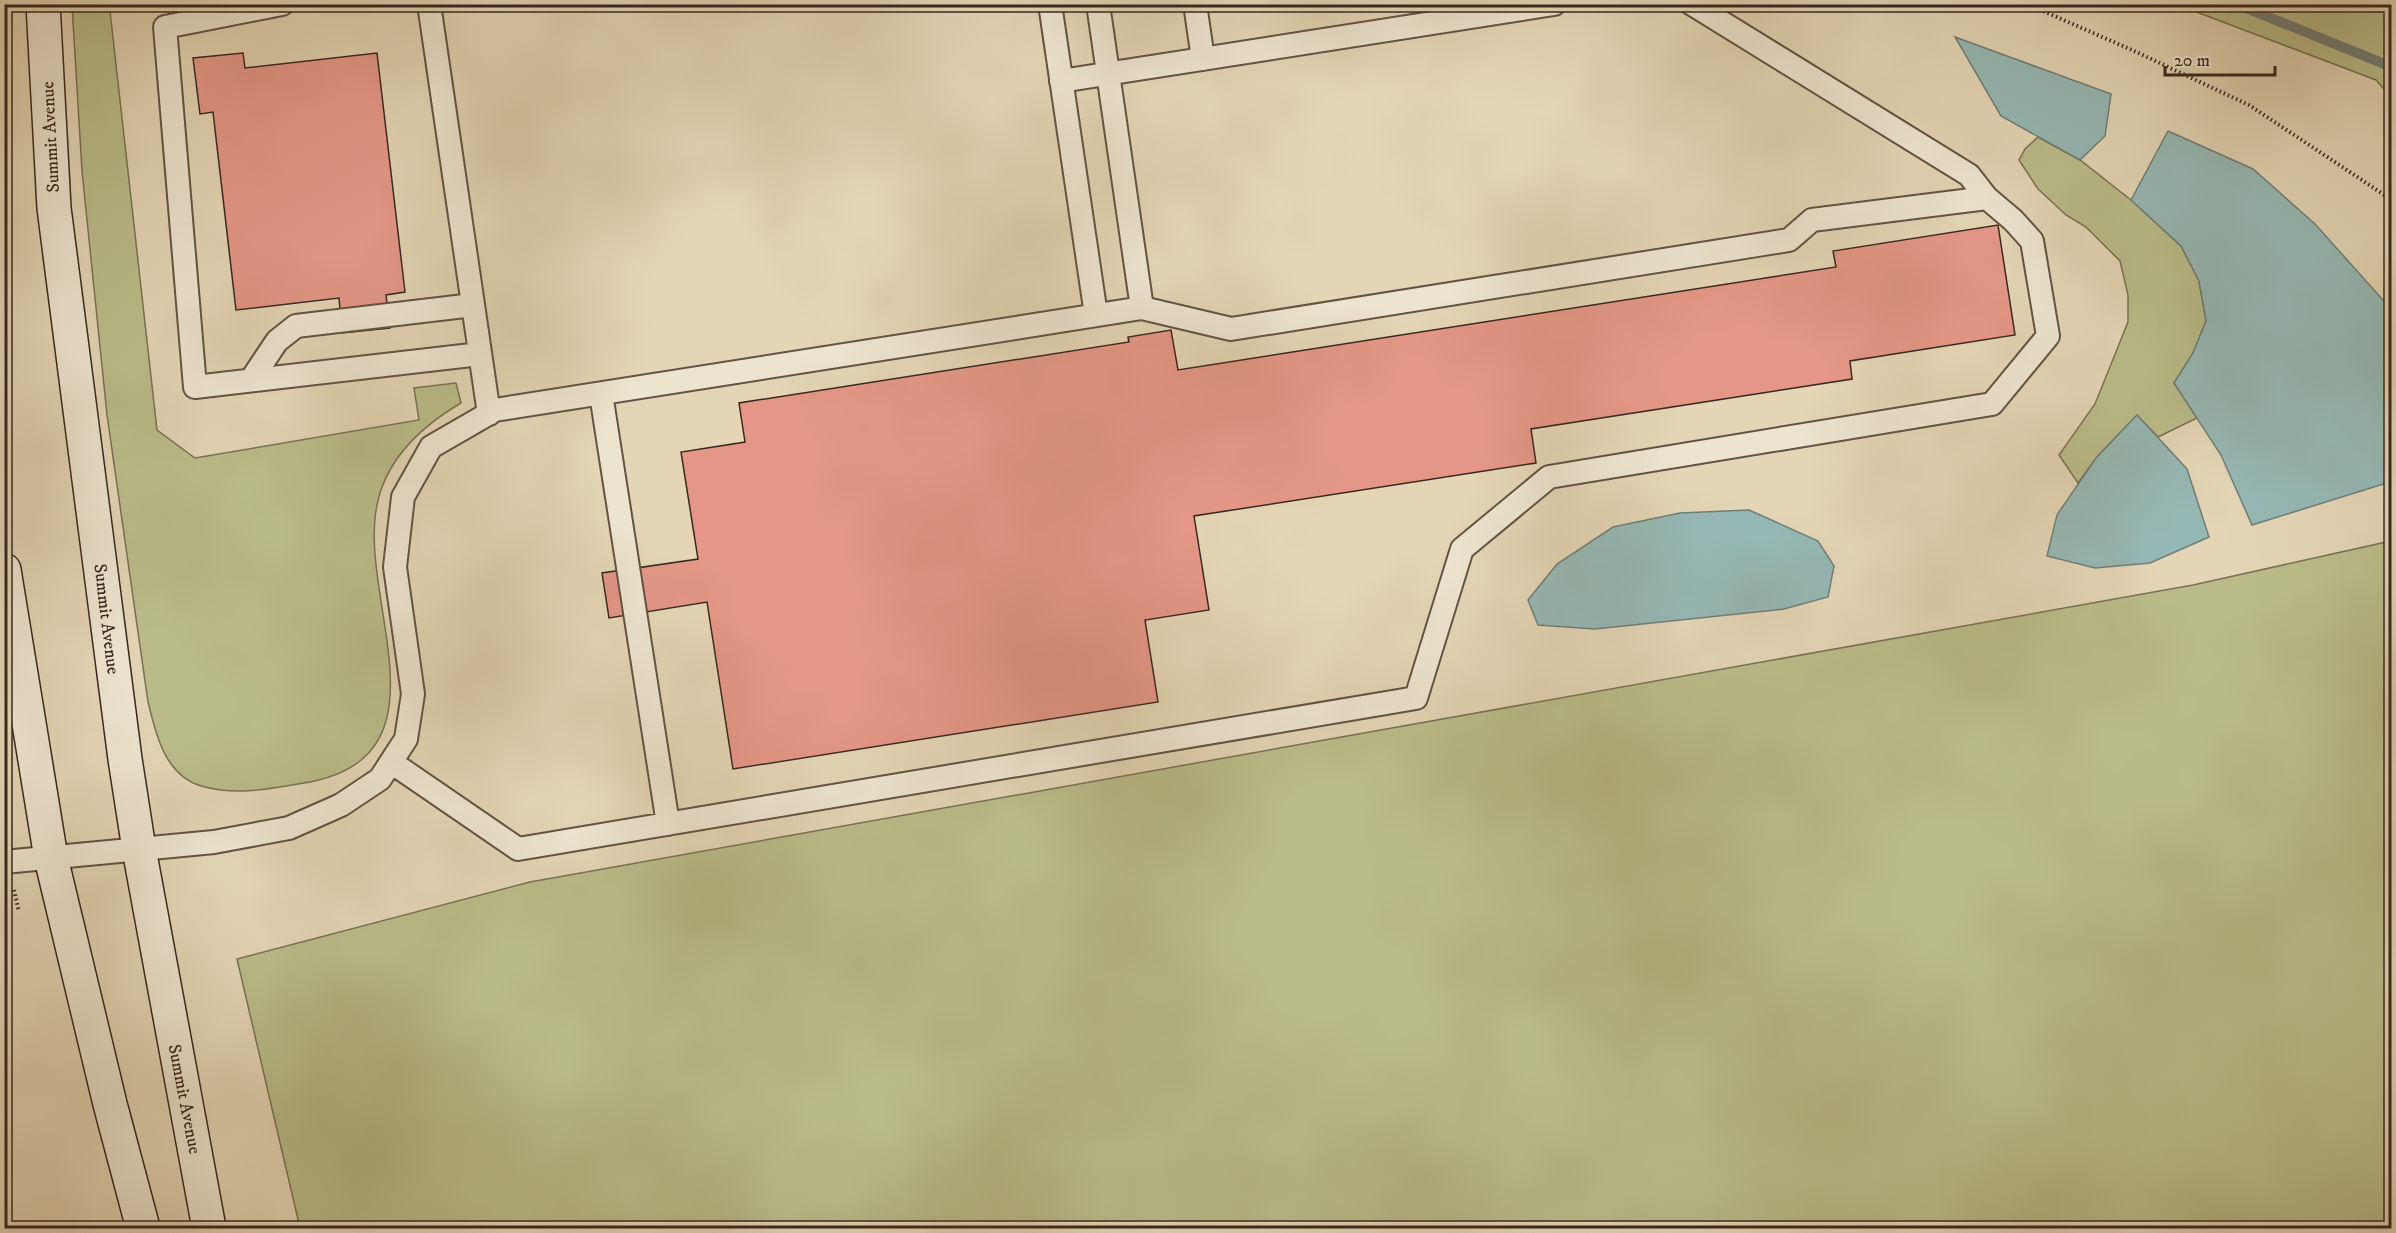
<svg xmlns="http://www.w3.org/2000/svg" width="2396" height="1233" font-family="'IM FELL DW Pica',serif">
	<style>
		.green { fill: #b9bc8a; stroke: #787254; stroke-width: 1.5 }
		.water { fill: #96b8b4; stroke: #707e78; stroke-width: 1.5 }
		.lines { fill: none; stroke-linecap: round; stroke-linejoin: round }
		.stream { stroke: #707e78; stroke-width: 10 }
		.building { fill: #e49788; stroke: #38281f; stroke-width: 1.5 }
		.lane-casing { stroke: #635344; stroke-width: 26 }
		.secondary-casing { stroke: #38281f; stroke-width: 36 }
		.path { stroke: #38281f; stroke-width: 4; stroke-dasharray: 1.5 3; stroke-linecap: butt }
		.lane { stroke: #ede4cf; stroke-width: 22 }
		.secondary { stroke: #ede4cf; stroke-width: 33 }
		.labels { text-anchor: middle; stroke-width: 5; stroke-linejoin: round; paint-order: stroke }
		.street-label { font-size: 18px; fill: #38281f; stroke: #ede4cf }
	</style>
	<rect width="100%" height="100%" fill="#e3d5b5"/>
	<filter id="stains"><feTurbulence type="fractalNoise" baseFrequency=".00333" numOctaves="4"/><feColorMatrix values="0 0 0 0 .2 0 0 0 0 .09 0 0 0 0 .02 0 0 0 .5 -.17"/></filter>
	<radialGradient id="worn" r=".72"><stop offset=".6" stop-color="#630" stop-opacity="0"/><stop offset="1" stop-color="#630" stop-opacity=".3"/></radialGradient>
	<path class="green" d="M72,5H176L110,11L157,430L195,458L419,420L414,388L456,383L461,403C422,426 386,459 377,505C357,600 456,758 304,783C269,789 236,796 201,786C165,775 156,735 148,702L107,415L82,171Z
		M2178,5H2391V97L2376,80Z
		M2038,137L2080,160L2131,200L2181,246L2199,281L2206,321L2193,353L2174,383L2197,418L2158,437L2137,415L2096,458L2078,483L2059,455L2095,404L2128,322V295L2120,261L2086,227L2066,215L2038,189L2019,160L2025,149Z
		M2391,541V1228H300L237,959L530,882L2193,585Z"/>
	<path class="water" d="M1955,37L2111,94L2105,136L2080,160L2001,116Z
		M2168,131L2253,169L2315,224L2391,309L2390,482L2252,525L2221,455L2174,383L2193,353L2206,321L2199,281L2181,246L2131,200Z
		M2137,415L2187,469L2209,537L2150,563L2095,568L2047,556L2057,515L2096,458Z
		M1749,510L1818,541L1834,566L1828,597L1784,609L1595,629L1538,625L1528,600L1557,564L1613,527L1680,513Z"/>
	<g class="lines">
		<path class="stream" d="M2236,4L2392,67"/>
	</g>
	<path class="building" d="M243,53L245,68L377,53L405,292L386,295L390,328L342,333L339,298L236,310L213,112L200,114L193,58Z
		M1998,225L2015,335L1850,361L1852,379L1531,429L1536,463L1194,516L1209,610L1145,620L1158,702L733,769L707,602L609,618L602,573L698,559L681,452L745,442L739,403L1129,342L1128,337L1171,330L1178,370L1836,267L1833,251Z"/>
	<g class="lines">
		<g class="lane-casing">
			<path id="lane" d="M282,4L165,27L195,387L480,354
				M429,4L489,414
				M1050,4L1096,315
				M1098,4L1142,308
				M1195,4L1203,59
				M1061,81L1554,4
				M251,380L277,341L296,326L473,305
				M601,394L668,824
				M391,762L518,849L1416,698L1462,549L1549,477L1992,404L2048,336L2032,241L2013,220L1987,198
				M4,862L214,842L289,828L341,805L380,779L406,739L413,694L395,567L403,497L431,447L495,410L1142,308L1231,329L1789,240L1812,220L1987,198L1969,175L1692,4"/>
		</g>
		<g class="secondary-casing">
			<path id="secondary" d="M43,4L54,208L125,759L139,849L209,1228
				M4,570L51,858L110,1104L143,1228"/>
		</g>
		<path class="path" d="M2027,4L2132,50L2249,105L2392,200
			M14,890L19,912"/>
		<use href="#lane" class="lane"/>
		<use href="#secondary" class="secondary"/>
	</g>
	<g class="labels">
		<g class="street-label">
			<text transform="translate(50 137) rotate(-93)" y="6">Summit Avenue</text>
			<text transform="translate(107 619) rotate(83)" y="6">Summit Avenue</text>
			<text transform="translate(185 1099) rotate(79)" y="6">Summit Avenue</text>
		</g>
	</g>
	<rect width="2396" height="1233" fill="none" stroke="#e3d5b5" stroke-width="24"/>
	<rect x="6" y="6" width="2384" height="1221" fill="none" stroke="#38281f" stroke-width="3"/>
	<rect x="12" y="12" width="2372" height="1209" fill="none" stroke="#38281f" stroke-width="1.5"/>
	<path d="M2165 66v9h110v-9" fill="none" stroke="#38281f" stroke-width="3"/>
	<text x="2174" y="66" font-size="18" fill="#38281f" stroke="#ede4cf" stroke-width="4.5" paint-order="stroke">20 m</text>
	<rect width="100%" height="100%" filter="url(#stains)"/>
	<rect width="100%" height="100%" fill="url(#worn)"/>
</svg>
